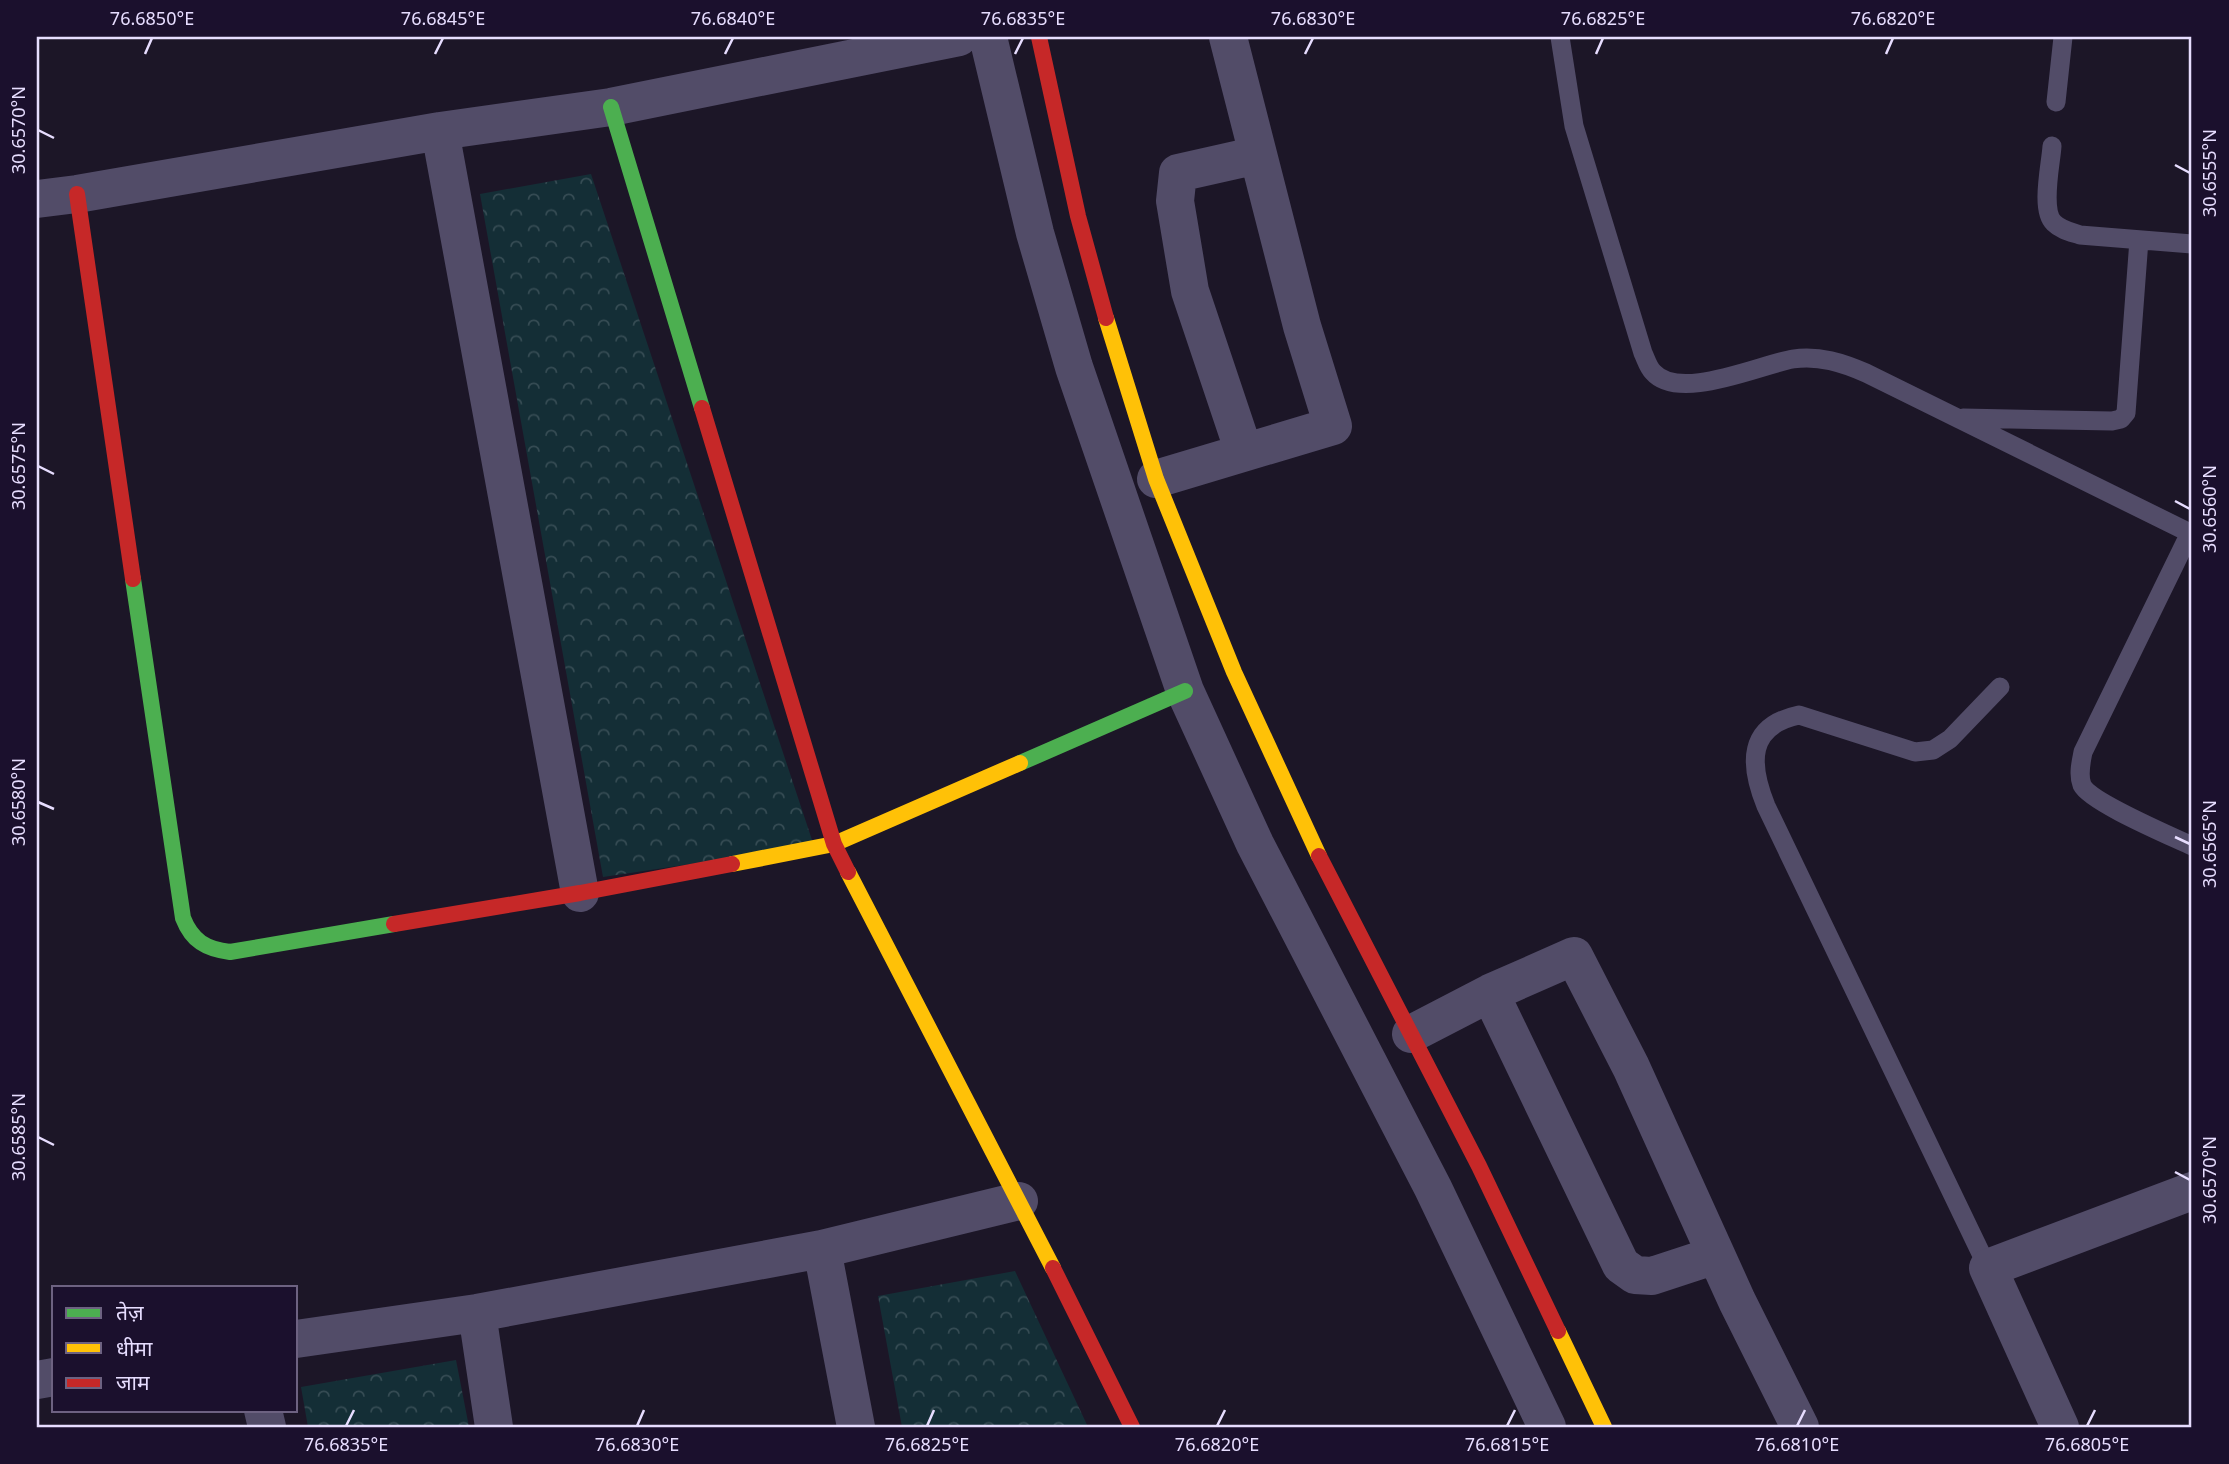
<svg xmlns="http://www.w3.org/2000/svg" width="2229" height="1464" font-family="'Noto Sans','Noto Sans Devanagari',sans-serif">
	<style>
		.park { fill: url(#park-crowns) }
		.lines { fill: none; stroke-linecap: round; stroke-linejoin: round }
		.lane { stroke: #524c68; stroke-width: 19 }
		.street { stroke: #524c68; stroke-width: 38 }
		.fast { stroke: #4caf50; stroke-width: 16 }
		.slow { stroke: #ffc107; stroke-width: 16 }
		.jam { stroke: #c62828; stroke-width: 16 }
		.ticks { fill: none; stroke: #e7ddff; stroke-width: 2.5 }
		.neatline { fill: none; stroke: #e7ddff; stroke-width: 2.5 }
		.ticks-label { font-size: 18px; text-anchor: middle; fill: #e7ddff }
	</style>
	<defs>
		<pattern id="park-crowns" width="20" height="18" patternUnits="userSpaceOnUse" patternTransform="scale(1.75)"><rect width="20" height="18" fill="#142e36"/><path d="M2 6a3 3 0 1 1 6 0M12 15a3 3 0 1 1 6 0" fill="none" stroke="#364c54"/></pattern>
	</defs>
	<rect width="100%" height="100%" fill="#1c1627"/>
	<path class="park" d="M591,174L814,846L603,877L480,194Z
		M1015,1271L1088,1427H902L878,1296Z
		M456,1360L469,1427H308L301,1387Z"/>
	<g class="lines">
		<path class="lane" d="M1560,37L1574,126L1643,353C1646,359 1648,367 1653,372C1679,402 1759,365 1793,359C1819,355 1843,363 1866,373L2190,533L2083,752C2081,762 2078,775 2082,785C2090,802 2171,836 2192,846
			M2056,102L2063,37
			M2052,146C2051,164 2040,210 2054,223C2061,230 2071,232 2080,235L2192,244
			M1963,418L2112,421L2121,419L2126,413L2139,240
			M1988,1268L1766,806C1749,764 1747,726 1799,715L1915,752L1933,750L1950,739L2000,687"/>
		<path class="street" d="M988,37L1035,233L1074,367L1185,691L1255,844L1433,1188L1547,1427
			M440,131L580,893
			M37,199L77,194L440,131L611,107L959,37
			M1244,452L1190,291L1175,201L1178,173L1258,155
			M1156,479L1333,426L1302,326L1228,37
			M1490,993L1621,1265L1635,1275L1652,1276L1716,1255
			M1411,1034L1490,993L1574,956L1631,1067L1737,1301L1800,1427
			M822,1249L856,1427
			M477,1313L494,1427
			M296,1339L477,1313L822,1249L1019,1201
			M37,1380L54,1377
			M263,1410L267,1427
			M2060,1427L1988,1268L2192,1191"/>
		<path class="fast" d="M611,107L702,408
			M133,579L183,918C192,941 206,949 230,952L394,924
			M1020,763L1185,691"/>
		<path class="slow" d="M1106,318L1156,479L1234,672L1319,856
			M732,864L834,844L1020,763
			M848,872L1053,1268
			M1558,1331L1604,1427"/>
		<path class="jam" d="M1039,37L1078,216L1106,318
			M77,194L133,579
			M702,408L834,844L848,872
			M1319,856L1479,1166L1558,1331
			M394,924L580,893L732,864
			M1053,1268L1132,1427"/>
	</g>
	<path class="ticks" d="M145,54L152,38M435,54L443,38M725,54L733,38M1015,54L1023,38M1305,54L1313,38M1596,54L1603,38M1886,54L1893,38M38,130L54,138M2175,165L2190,173M38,466L54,474M2175,501L2190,509M38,802L54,809M2175,837L2190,844M38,1137L54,1145M2175,1172L2190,1180M346,1426L354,1410M637,1426L644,1410M927,1426L934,1410M1217,1426L1225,1410M1507,1426L1515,1410M1797,1426L1805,1410M2087,1426L2095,1410"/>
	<rect width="2229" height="1464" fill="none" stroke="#1b102d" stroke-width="77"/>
	<rect x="52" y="1286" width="245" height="126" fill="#1b102d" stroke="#6d6281" stroke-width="2"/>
	<rect x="66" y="1308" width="35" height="10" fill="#4caf50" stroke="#6d6281" stroke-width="2"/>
	<text x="116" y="1320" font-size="21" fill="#e7ddff">तेज़</text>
	<rect x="66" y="1343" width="35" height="10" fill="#ffc107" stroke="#6d6281" stroke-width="2"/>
	<text x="116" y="1356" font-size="21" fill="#e7ddff">धीमा</text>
	<rect x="66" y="1378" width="35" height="10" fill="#c62828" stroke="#6d6281" stroke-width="2"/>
	<text x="116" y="1390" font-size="21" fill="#e7ddff">जाम</text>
	<rect x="38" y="38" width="2152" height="1388" class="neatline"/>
	<g class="ticks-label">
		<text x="152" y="25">76.6850°E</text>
		<text x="443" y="25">76.6845°E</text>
		<text x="733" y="25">76.6840°E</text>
		<text x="1023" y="25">76.6835°E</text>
		<text x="1313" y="25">76.6830°E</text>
		<text x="1603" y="25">76.6825°E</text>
		<text x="1893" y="25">76.6820°E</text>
		<text transform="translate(19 130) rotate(-90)" y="6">30.6570°N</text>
		<text transform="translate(2210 173) rotate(-90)" y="6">30.6555°N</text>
		<text transform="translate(19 466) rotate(-90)" y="6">30.6575°N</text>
		<text transform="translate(2210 509) rotate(-90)" y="6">30.6560°N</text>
		<text transform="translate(19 802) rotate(-90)" y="6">30.6580°N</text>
		<text transform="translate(2210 844) rotate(-90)" y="6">30.6565°N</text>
		<text transform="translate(19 1137) rotate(-90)" y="6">30.6585°N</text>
		<text transform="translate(2210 1180) rotate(-90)" y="6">30.6570°N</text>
		<text x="346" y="1451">76.6835°E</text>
		<text x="637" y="1451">76.6830°E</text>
		<text x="927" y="1451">76.6825°E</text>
		<text x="1217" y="1451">76.6820°E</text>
		<text x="1507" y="1451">76.6815°E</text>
		<text x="1797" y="1451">76.6810°E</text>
		<text x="2087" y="1451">76.6805°E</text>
	</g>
</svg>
